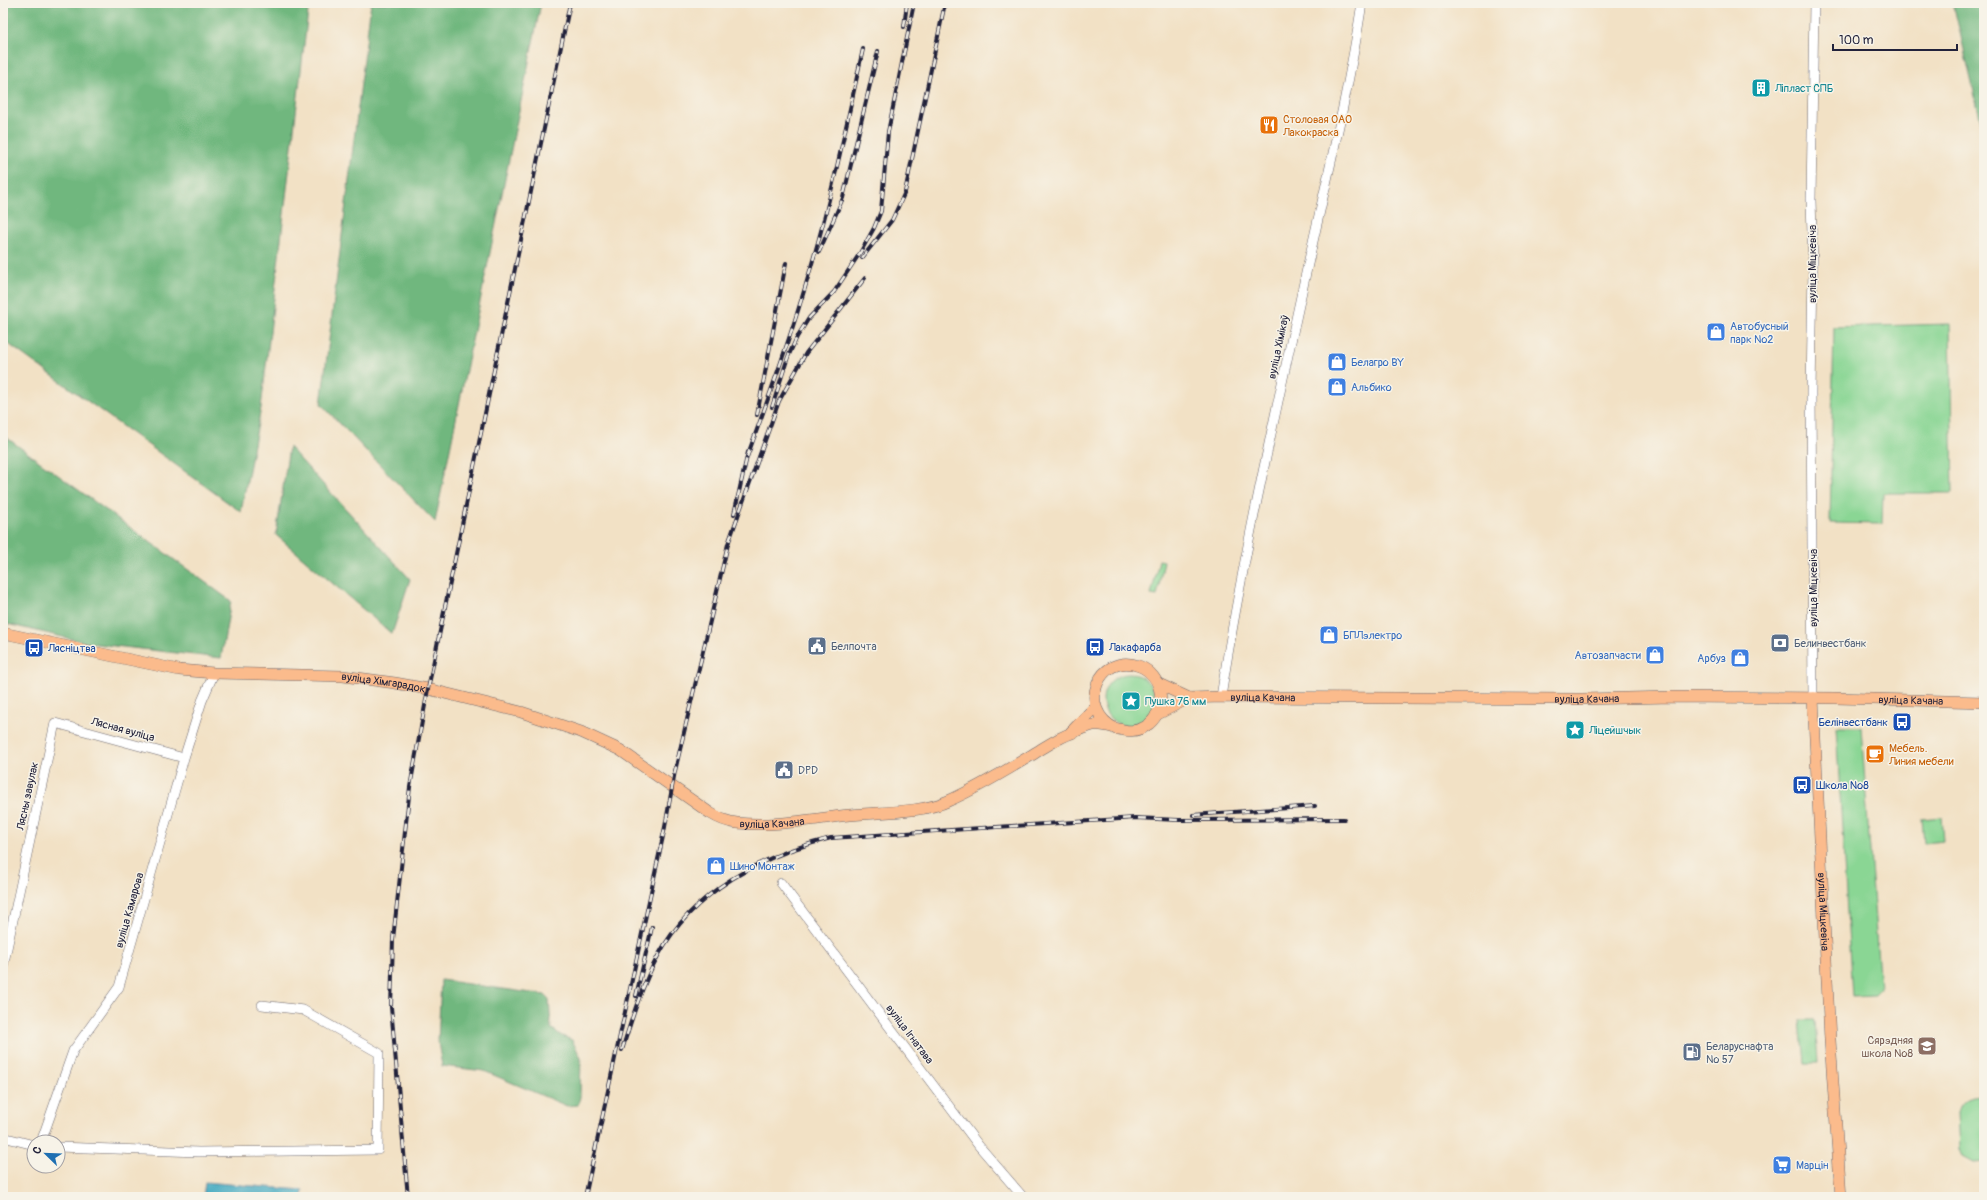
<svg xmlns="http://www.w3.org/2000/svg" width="1987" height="1200" font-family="Pangolin,sans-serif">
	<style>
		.green { fill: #8ad694; stroke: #567c68 }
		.forest { fill: #6fb77e; stroke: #486c5c }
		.water { fill: #40a8c0; stroke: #31657e }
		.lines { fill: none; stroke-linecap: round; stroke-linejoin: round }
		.minor-casing { stroke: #6b656b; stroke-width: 10 }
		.major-casing { stroke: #6b656b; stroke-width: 12 }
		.minor { stroke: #fff; stroke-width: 9 }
		.major { stroke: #fbbb8c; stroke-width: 11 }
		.rail-casing { stroke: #22223b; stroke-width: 4 }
		.rail { stroke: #f7f3e8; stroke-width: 2.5; stroke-dasharray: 8; stroke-linecap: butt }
		.labels { text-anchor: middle; stroke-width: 3; stroke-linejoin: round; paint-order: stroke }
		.culture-label { font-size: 11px; fill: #0d838f; stroke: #f7f3e8; text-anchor: start }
		.food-label { font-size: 11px; fill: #c56008; stroke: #f7f3e8; text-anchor: start }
		.street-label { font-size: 11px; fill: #22223b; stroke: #f7f3e8 }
		.shop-label { font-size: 11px; fill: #366cbe; stroke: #f7f3e8; text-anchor: start }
		.service-label { font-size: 11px; fill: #4e5e75; stroke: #f7f3e8; text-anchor: start }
		.transit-label { font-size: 11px; fill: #164399; stroke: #f7f3e8; text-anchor: start }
		.education-label { font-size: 11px; fill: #785e54; stroke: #f7f3e8; text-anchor: end }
	</style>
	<rect width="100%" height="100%" fill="#f7f3e8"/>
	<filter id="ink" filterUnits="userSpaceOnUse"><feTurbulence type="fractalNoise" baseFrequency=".025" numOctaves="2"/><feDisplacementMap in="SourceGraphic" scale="8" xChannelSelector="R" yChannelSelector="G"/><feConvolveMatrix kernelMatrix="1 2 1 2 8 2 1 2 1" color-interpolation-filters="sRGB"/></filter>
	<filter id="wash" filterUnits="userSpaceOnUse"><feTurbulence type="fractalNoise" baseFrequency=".012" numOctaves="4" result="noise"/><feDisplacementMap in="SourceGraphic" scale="16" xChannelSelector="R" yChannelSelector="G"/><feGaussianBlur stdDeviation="0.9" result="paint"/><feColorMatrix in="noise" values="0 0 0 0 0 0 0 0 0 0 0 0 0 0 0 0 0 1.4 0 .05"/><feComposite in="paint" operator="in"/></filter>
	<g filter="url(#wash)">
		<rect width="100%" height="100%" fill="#f2e1c5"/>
		<path class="green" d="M1950,324L1953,493H1883L1882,524L1830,523L1834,327Z
			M1159,560L1164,561L1157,596L1151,595Z
			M1103 700a26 26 0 1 1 52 0a26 26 0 1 1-52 0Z
			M1836,727H1861L1880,989L1874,995L1852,996Z
			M1942,817L1944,841L1924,843L1922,819Z
			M1801,1020H1815L1818,1063H1805Z
			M1984,1096V1162L1974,1163L1963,1157L1960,1149L1958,1112C1961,1097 1971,1097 1984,1096Z"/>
		<path class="forest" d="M3,3H309L261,408L241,512L3,340Z
			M371,3H541L435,522L321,404Z
			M1953,3H1984V126H1982Z
			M3,435L231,601L221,658L88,643L3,623Z
			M289,447L410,579L392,634L276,535Z
			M441,980L545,995L549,999L551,1028L562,1036L572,1040L581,1058L580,1097L578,1105L567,1106L484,1071L442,1066L438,1042Z"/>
		<path class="water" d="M205,1182L303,1190L302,1197H203Z"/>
	</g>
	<g filter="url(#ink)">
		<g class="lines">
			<g class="minor-casing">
				<path id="minor" d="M1221,697C1242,562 1272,429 1301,296C1322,198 1347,102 1362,3
					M1813,698L1811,392L1813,266L1811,200L1814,3
					M781,883L979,1146L1023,1197
					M3,967L55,723L184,758
					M3,1137L34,1145
					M41,1142L73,1051L119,987L184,758L202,701L214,673
					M58,1147L199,1152L378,1150L379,1053L303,1010L262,1005"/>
			</g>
			<g class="major-casing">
				<g id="major">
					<path id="s1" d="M3,633L179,670L214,673L343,676L395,683L428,689L521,712L581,732L620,750L710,813C718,818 727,822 737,823C773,827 813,819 849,815C877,812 923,813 948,801C978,788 1007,770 1035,753C1047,746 1059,737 1072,733C1078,730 1086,727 1093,725C1112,722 1128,740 1149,724C1168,708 1163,675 1139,666C1099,651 1075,709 1116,729"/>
					<path d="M1159,684L1189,698"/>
					<path id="s2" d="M1813,698L1830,1040L1841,1197"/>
					<path id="s3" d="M1156,715L1189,698L1221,697L1582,699L1672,697L1835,698L1984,702"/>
					<path d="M1071,732L1095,707"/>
				</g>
			</g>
			<use href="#minor" class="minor"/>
			<use href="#major" class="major"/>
			<g class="rail-casing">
				<path id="rail" d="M904,27L907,3
					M819,252L843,198L878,51
					M862,258L892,220L905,192L945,3
					M772,407L788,357L797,337L809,318L834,292L860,253L874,228L881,211L888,132L914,3
					M757,415L786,263
					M747,457C770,394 793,331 811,267C832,195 847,122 863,49
					M734,514L748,452
					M1193,815L1315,806
					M636,996L652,927
					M622,1050C632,1018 642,985 658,956C693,891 762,855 831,838L1135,818L1179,820L1344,819
					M408,1197L391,1007L393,939L410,787L428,689L570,3
					M585,1197L665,827L675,771L728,544L779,401L806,353L865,278"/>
			</g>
			<use href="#rail" class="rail"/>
		</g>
	</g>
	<defs>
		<g id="building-square" transform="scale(1)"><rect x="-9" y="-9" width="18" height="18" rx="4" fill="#0f9aa8" stroke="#f7f3e8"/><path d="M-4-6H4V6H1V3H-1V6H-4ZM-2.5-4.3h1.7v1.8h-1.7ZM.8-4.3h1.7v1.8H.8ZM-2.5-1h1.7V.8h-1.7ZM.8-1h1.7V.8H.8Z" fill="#fff"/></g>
		<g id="restaurant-square" transform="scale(1)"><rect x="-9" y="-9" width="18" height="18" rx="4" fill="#e8710a" stroke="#f7f3e8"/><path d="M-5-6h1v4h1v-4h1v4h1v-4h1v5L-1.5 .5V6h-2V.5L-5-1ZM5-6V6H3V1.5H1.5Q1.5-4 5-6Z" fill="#fff"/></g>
		<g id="shop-square" transform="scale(1)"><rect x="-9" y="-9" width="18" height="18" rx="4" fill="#3f7fe0" stroke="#f7f3e8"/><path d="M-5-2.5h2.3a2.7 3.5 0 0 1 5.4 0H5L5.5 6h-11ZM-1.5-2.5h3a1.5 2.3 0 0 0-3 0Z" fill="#fff"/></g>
		<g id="bank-square" transform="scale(1)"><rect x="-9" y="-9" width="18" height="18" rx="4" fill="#5c6f8a" stroke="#f7f3e8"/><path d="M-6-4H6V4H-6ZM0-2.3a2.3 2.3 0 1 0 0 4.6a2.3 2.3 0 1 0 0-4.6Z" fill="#fff"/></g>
		<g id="civic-square" transform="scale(1)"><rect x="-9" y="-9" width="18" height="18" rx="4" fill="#5c6f8a" stroke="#f7f3e8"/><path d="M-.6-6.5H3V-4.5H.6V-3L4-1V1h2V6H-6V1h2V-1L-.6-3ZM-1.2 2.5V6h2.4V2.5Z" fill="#fff"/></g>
		<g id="bus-square" transform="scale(1)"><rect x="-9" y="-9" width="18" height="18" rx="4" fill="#1a4fb4" stroke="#f7f3e8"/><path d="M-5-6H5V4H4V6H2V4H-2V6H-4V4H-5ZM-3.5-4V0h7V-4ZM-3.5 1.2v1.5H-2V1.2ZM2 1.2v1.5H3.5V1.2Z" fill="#fff"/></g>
		<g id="sight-square" transform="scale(1)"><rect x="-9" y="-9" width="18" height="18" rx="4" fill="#0f9aa8" stroke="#f7f3e8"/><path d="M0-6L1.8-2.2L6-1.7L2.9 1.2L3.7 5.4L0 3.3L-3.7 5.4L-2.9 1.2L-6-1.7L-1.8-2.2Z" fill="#fff"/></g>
		<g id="cafe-square" transform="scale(1)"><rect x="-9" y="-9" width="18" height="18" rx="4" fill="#e8710a" stroke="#f7f3e8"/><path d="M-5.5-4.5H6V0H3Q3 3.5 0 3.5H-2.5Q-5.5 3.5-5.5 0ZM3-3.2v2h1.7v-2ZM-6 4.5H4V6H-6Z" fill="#fff"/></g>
		<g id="school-square" transform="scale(1)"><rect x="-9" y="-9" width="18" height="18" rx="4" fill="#8d6e63" stroke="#f7f3e8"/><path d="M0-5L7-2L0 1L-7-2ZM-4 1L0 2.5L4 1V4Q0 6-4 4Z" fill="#fff"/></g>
		<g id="fuel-square" transform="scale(1)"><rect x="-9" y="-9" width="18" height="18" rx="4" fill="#5c6f8a" stroke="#f7f3e8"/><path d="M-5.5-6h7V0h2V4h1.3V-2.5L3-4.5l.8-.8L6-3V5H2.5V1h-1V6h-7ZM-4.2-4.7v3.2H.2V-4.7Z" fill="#fff"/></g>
		<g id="supermarket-square" transform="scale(1)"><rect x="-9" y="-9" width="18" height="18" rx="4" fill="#3f7fe0" stroke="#f7f3e8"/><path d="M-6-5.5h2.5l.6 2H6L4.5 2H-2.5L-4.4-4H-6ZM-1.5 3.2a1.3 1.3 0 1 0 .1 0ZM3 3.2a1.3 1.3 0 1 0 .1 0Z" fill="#fff"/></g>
	</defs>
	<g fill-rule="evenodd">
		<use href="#building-square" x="1761" y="88"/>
		<use href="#restaurant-square" x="1269" y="125"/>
		<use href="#shop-square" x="1716" y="332"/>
		<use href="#shop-square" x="1337" y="362"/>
		<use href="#shop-square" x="1337" y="387"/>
		<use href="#shop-square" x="1329" y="635"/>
		<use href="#bank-square" x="1780" y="643"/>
		<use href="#civic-square" x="817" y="646"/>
		<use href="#bus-square" x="1095" y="647"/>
		<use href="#bus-square" x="34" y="648"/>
		<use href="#shop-square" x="1655" y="655"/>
		<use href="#shop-square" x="1740" y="658"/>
		<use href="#sight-square" x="1131" y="701"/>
		<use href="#bus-square" x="1902" y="722"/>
		<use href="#sight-square" x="1575" y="730"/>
		<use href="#cafe-square" x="1875" y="754"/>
		<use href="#civic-square" x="784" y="770"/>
		<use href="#bus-square" x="1802" y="785"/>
		<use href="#shop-square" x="716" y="866"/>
		<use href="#school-square" x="1927" y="1046"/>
		<use href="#fuel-square" x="1692" y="1052"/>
		<use href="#supermarket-square" x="1782" y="1165"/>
	</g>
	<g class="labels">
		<g class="culture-label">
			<text x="1775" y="92">Ліпласт СПБ</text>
			<text x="1145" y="705">Пушка 76 мм</text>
			<text x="1589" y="734">Ліцейшчык</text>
		</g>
		<g class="food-label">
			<text x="1283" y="123">Столовая ОАО<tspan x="1283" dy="13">Лакокраска</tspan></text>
			<text x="1889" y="752">Мебель.<tspan x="1889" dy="13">Линия мебели</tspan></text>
		</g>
		<g class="street-label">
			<text transform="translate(1812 264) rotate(-90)" y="4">вуліца Міцкевіча</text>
			<text transform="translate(1278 347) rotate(-78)" y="4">вуліца Хімікаў</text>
			<text transform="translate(1813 588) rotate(-90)" y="4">вуліца Міцкевіча</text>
			<text dy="4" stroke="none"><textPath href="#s1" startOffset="385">вуліца Хімгарадок</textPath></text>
			<text dy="4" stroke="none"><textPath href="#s3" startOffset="111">вуліца Качана</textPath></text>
			<text dy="4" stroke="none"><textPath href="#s3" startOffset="435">вуліца Качана</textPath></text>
			<text dy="4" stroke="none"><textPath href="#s3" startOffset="759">вуліца Качана</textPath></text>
			<text transform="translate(123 729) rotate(15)" y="4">Лясная вуліца</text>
			<text transform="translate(27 796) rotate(-78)" y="4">Лясны завулак</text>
			<text dy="4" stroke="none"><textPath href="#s1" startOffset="806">вуліца Качана</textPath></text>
			<text transform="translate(129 910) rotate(-74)" y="4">вуліца Камарова</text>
			<text dy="4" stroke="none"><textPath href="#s2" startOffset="214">вуліца Міцкевіча</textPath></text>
			<text transform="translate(910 1034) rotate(53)" y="4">вуліца Ігнатава</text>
		</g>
		<g class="shop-label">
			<text x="1730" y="330">Автобусный<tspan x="1730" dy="13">парк №2</tspan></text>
			<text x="1351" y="366">Белагро BY</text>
			<text x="1351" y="391">Альбико</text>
			<text x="1343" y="639">БПЛэлектро</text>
			<text x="1641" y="659" text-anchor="end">Автозапчасти</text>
			<text x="1726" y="662" text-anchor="end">Арбуз</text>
			<text x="730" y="870">Шино Монтаж</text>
			<text x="1796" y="1169">Марцін</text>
		</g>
		<g class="service-label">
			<text x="1794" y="647">Белинвестбанк</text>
			<text x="831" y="650">Белпочта</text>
			<text x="798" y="774">DPD</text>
			<text x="1706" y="1050">Беларуснафта<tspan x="1706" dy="13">№ 57</tspan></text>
		</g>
		<g class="transit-label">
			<text x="1109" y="651">Лакафарба</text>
			<text x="48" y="652">Лясніцтва</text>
			<text x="1888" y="726" text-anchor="end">Белінвестбанк</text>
			<text x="1816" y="789">Школа №8</text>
		</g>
		<g class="education-label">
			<text x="1913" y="1044">Сярэдняя<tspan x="1913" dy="13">школа №8</tspan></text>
		</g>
	</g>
	<rect width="1987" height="1200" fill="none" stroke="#f7f3e8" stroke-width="16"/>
	<g transform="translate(46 1154) rotate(293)"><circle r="19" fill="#f7f3e8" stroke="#a29fa3"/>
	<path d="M0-3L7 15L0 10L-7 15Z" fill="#1f6fb2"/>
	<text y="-6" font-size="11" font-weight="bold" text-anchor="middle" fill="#22223b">С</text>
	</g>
	<path d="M1833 44v6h124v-6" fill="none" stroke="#22223b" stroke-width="2"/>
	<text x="1839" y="44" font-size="12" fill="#22223b" stroke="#f7f3e8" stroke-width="3" paint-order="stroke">100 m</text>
</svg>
